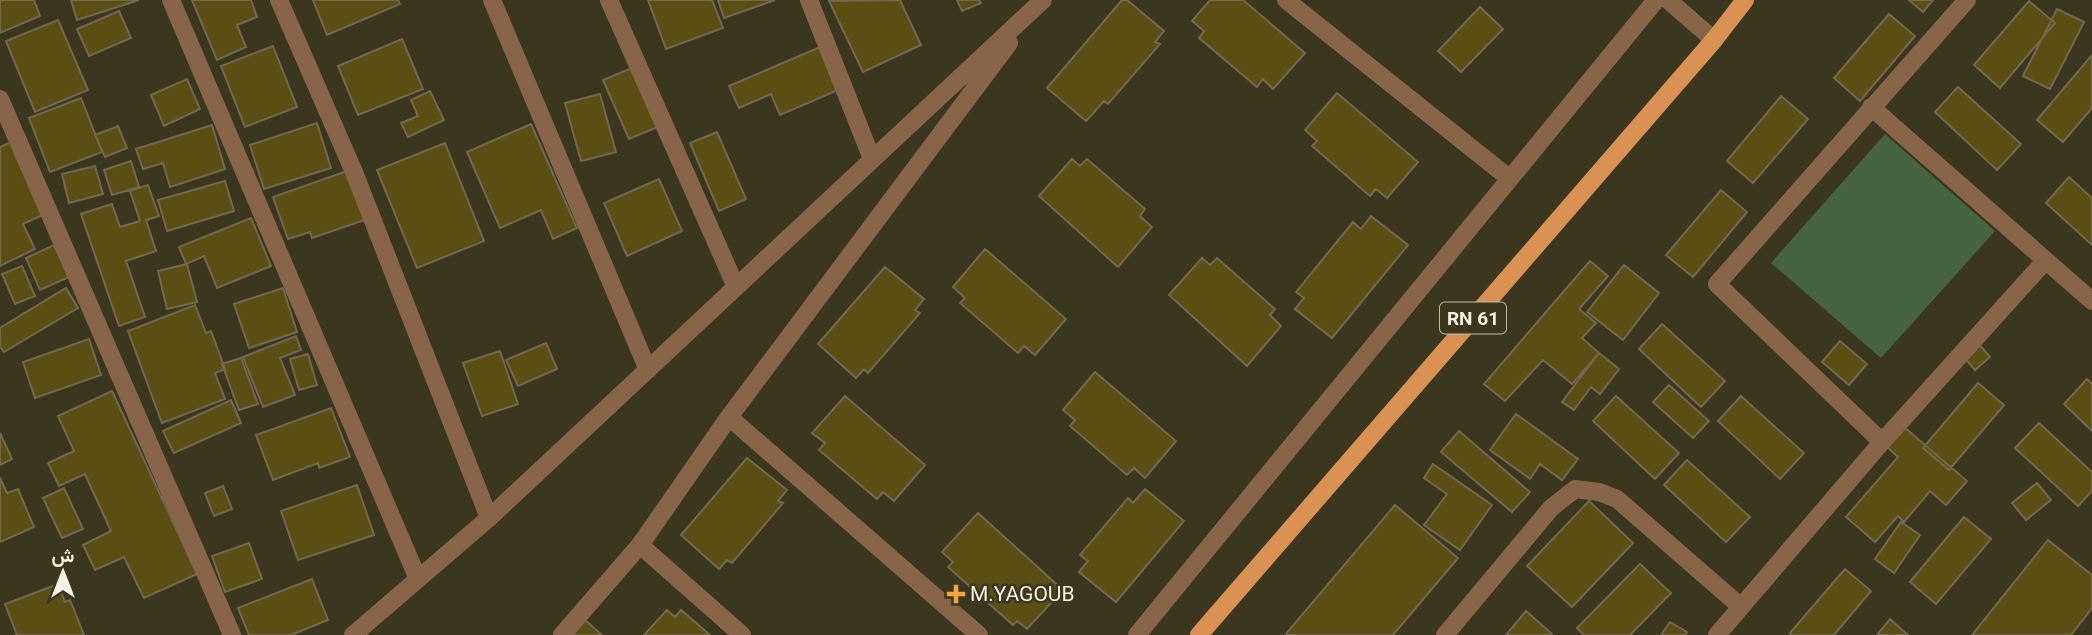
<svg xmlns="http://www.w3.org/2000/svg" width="2092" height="635" font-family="Roboto,Vazirmatn,sans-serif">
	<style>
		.green { fill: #466441 }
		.building { fill: #5a4e12; stroke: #6f6950; stroke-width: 2 }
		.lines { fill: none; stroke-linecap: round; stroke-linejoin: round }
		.minor { stroke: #886548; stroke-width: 18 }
		.primary { stroke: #d99253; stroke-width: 18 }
		.poi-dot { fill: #f0a63f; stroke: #3b361e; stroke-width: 2.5 }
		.labels { text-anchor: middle; stroke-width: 5; stroke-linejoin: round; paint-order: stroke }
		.shield { fill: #3b361e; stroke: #bebaa9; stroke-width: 2 }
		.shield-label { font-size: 19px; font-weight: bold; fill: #f6f3e5 }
		.poi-label { font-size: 21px; fill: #f6f3e5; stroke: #3b361e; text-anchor: start }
	</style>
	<rect width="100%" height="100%" fill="#3b361e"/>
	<path class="green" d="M1885,134L1995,231L1881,358L1771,263Z"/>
	<path class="building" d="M0,0H34L40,16L0,33Z
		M71,0H139L77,20Z
		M192,0H251L257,17L237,25L246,47L217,60Z
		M313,0H398L400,4L327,35Z
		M648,0H712L723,28L666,49Z
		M718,0H775L724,18Z
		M900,0L921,45L863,72L829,1Z
		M957,0H979L981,3L962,11Z
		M1122,0H1127L1164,31L1155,42L1160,44L1108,104L1104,101L1086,121L1047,88Z
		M1210,0H1243L1305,53L1273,89L1263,79L1257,87L1199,38L1204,31L1192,21Z
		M1909,0H1933L1923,12Z
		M2029,1L2055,23L2000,88L1974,65Z
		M1480,7L1503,29L1461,72L1438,51Z
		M2057,9L2084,22L2050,89L2023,76Z
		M119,11L131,38L89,56L77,29Z
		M1889,14L1915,36L1860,101L1834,78Z
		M58,20L88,90L35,112L6,41Z
		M402,39L423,89L358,115L338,66Z
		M273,46L297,107L245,127L221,66Z
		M820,47L838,90L780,115L771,94L739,108L729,86Z
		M2092,55V108L2063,142L2037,120Z
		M634,67L660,126L629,139L603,80Z
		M187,79L200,109L164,126L151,95Z
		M1958,87L2021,144L1997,170L1935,112Z
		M430,91L444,120L408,137L401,123L418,116L411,100Z
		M1337,93L1418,162L1387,198L1376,189L1370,196L1312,146L1317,141L1305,130Z
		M600,94L616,152L581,161L565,103Z
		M1781,96L1808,119L1753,183L1727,161Z
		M81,98L102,152L50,172L29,118Z
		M317,123L331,168L264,189L250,145Z
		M531,124L577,228L553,239L541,210L500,228L467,152Z
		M212,125L225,169L170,187L163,163L143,169L136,149Z
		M118,126L127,148L105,157L95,135Z
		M717,132L746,199L719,211L690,143Z
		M13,141L45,214L23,224L35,249L0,266V147Z
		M445,143L484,241L417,268L377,170Z
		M1072,159L1080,166L1087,159L1145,209L1140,216L1152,227L1118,267L1039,196Z
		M131,161L139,187L112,195L104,170Z
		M95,166L103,194L69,203L62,174Z
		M347,171L365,220L312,238L310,232L288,239L273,197Z
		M2069,177L2092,198V245L2046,203Z
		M659,179L682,231L627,256L604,203Z
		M225,181L234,211L167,231L158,200Z
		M148,185L159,216L146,220L156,251L126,261L145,317L119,326L81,214L112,204L120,227L140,221L130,191Z
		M1721,190L1747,212L1693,277L1666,255Z
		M1371,216L1408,245L1332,338L1295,309L1304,298L1296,292L1353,222L1361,229Z
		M251,218L271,266L217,288L204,256L186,264L179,247Z
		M54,245L69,277L40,290L26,258Z
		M985,249L1066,319L1035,355L1024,346L1018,353L960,303L965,298L953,287Z
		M1202,258L1210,265L1217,258L1275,309L1270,315L1281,326L1247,366L1169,295Z
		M1590,261L1608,276L1579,309L1596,323L1582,338L1599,353L1572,384L1543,360L1505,401L1484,384Z
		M187,264L197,302L167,309L158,271Z
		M1624,265L1659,293L1623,340L1587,312Z
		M22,266L35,296L15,304L2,274Z
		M885,267L924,299L915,310L920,313L868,373L864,369L856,378L818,344Z
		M66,288L78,308L4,352L0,346V328Z
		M283,288L297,332L249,348L234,304Z
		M195,305L206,333L211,331L225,369L215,373L225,399L162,423L128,331Z
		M1662,324L1725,381L1701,407L1639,349Z
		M296,336L301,350L280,358L295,395L263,407L243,357Z
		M89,339L101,375L35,398L23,362Z
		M1840,341L1867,364L1849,385L1822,362Z
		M1977,342L1990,357L1975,370L1962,355Z
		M546,343L557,369L518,386L506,360Z
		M500,351L518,404L482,416L463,363Z
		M1599,353L1619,369L1600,394L1591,387L1574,410L1562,402Z
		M308,354L317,385L299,390L290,359Z
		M241,358L258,404L239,410L222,364Z
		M1095,372L1176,441L1145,478L1134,468L1127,475L1070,426L1075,420L1063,410Z
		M2087,379L2092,384V431L2064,404Z
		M1978,383L2004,405L1949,470L1923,448Z
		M1669,385L1709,421L1693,438L1653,402Z
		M112,391L197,574L144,598L124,557L95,570L83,545L111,531L85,474L59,486L48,463L74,451L58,416Z
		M845,396L925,465L894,501L883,492L877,499L819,450L825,443L812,433Z
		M1616,396L1679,453L1655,479L1593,421Z
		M1741,396L1804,453L1780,479L1718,421Z
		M231,400L241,423L174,453L163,431Z
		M331,408L350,457L319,468L318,463L273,480L256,435Z
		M1516,414L1578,459L1562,480L1540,464L1530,479L1490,450Z
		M2039,423L2092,472V491L2078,506L2015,448Z
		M1904,427L1967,481L1946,505L1930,491L1904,522L1898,516L1875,542L1846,517L1898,457L1887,447Z
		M1459,431L1530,492L1512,512L1441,452Z
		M0,433L12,459L0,465Z
		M747,458L787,490L778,501L783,503L732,563L727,560L719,569L681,535Z
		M1687,460L1750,517L1726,542L1664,485Z
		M1433,464L1492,505L1460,550L1424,525L1447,494L1424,478Z
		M0,478L7,493L18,489L34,527L0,542Z
		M2037,483L2051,500L2026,520L2012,503Z
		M357,485L374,535L298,560L281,511Z
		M223,486L232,509L214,516L205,493Z
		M64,488L83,529L62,538L43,498Z
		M1145,489L1184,521L1116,602L1079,572L1088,561L1080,555L1128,498L1133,503Z
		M1589,501L1633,543L1572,607L1527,566Z
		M1395,505L1458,558L1393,635H1285Z
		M978,513L1063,590L1027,629L1017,621L1013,625L948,567L953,562L942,552Z
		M1964,517L1991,539L1936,604L1910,582Z
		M1901,522L1920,535L1894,573L1875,559Z
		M2048,540L2092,575V608L2071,635H1972Z
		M249,543L262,579L225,592L212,556Z
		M1640,564L1671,593L1630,635H1584L1577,628Z
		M1845,569L1871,591L1834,635H1792L1790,633Z
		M312,579L328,620L291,635H249L238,608Z
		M58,584L65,602L70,600L84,635H17L5,604Z
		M667,610L675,617L681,610L710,635H644Z
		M1526,611L1552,634L1551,635H1506Z
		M1890,619L1908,635H1877Z
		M585,620L602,635H572Z
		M1670,622L1687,632L1685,635H1661Z"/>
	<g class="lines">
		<path class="minor" d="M171,0L418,579
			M279,0L354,172L489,518
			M492,0L648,370
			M609,0L736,287
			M809,0L872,159
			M1286,0L1509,178
			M1668,0L1714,40
			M0,99L232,635
			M1871,107L2092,301
			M729,417L979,635
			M1882,442L1717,284L1967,0
			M640,545L742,635
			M353,635L489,518L1043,0
			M562,635L640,545L729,417L1009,43
			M1137,635L1656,0
			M1445,635L1551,508L1575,489L1599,492L1617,499L1740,606
			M1717,635L1882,442L2045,261"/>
		<path class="primary" d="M1199,635L1714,40L1745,0"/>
	</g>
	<path class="poi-dot" d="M952.5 583.5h7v7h7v7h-7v7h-7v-7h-7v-7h7z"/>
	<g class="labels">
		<rect class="shield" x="1440" y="302.5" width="66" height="31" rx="5"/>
		<g class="shield-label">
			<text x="1473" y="325">RN 61</text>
		</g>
		<g class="poi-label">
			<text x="970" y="601">M.YAGOUB</text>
		</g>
	</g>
	<g transform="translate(63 572)" stroke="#3b361e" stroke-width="5" paint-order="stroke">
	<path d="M0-5L12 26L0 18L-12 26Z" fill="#f6f3e5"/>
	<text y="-10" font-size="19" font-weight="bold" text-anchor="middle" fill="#f6f3e5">ش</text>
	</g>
</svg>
